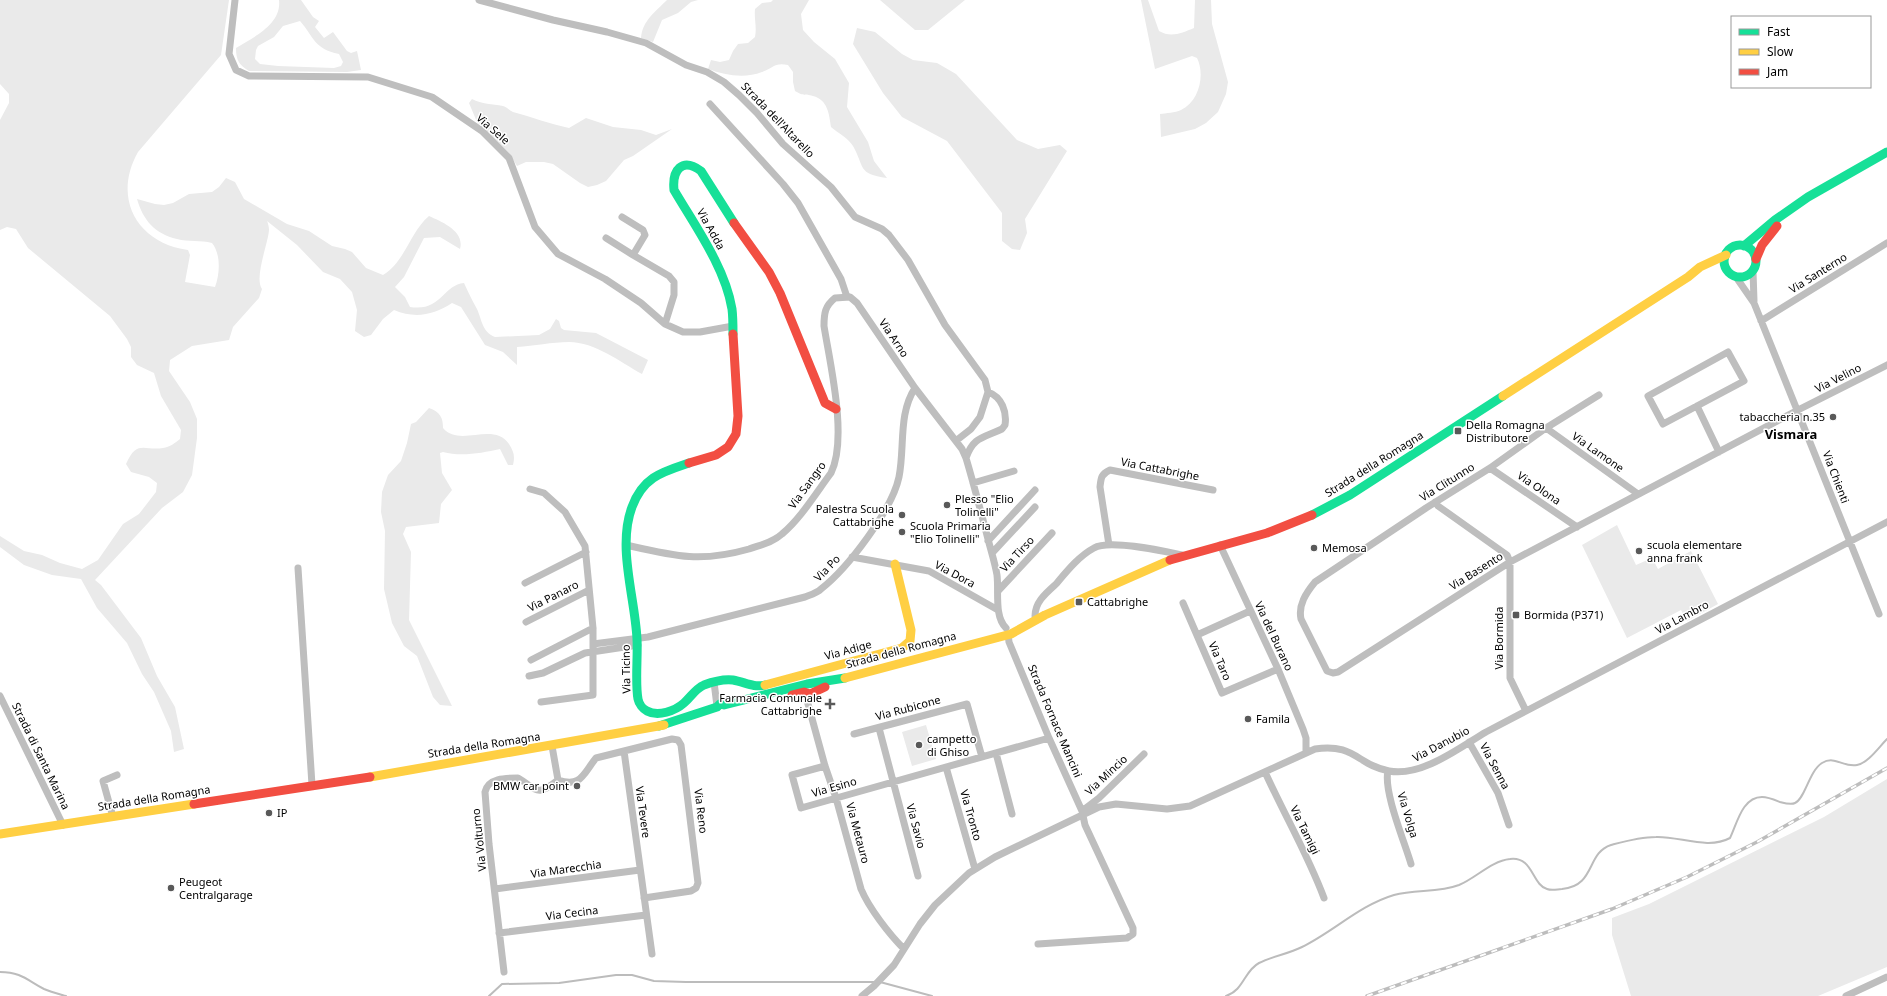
<svg xmlns="http://www.w3.org/2000/svg" width="1887" height="996" font-family="'Noto Sans',sans-serif">
	<style>
		.green { fill: #eaeaea; fill-rule: evenodd }
		.lines { fill: none; stroke-linecap: round; stroke-linejoin: round }
		.stream { stroke: #bcbcbc; stroke-width: 2 }
		.street { stroke: #bebebe; stroke-width: 7 }
		.fast { stroke: #16e098; stroke-width: 9 }
		.slow { stroke: #ffcf43; stroke-width: 9 }
		.jam { stroke: #f24e42; stroke-width: 9 }
		.rail-casing { stroke: #bdbdbd; stroke-width: 3.5 }
		.rail { stroke: #fff; stroke-width: 2; stroke-dasharray: 6; stroke-linecap: butt }
		.poi-dot { fill: #595959; stroke: #fff; stroke-width: 1.5 }
		.labels { text-anchor: middle; stroke-width: 3; stroke-linejoin: round; paint-order: stroke }
		.street-label { font-size: 11px; fill: #000; stroke: #fff }
		.poi-label { font-size: 11px; fill: #000; stroke: #fff; text-anchor: start }
		.quarter-label { font-size: 13px; font-weight: bold; fill: #000; stroke: #fff }
	</style>
	<rect width="100%" height="100%" fill="#fff"/>
	<path class="green" d="M0,0H229L221,55L138,152C112,198 137,243 188,250L190,255L185,282L215,287C220,274 221,254 212,243C201,240 188,242 177,239C155,234 143,220 137,199L155,204L164,205L173,203L189,194L212,192L219,187L226,178L235,182L244,199L287,224L309,231L332,246L345,249L352,252L366,268L383,275C405,262 410,232 429,216C442,222 465,231 460,249L440,237L424,238L404,277L395,287L405,297L410,307C441,312 443,285 464,283C468,292 472,300 477,309C482,320 482,332 495,337L539,335L550,329L556,319L559,321L561,328L564,330L596,333L648,360L642,374C620,362 595,342 569,342C552,342 534,346 517,347V365L503,352L485,345L461,307L452,303C434,315 415,319 394,310L383,319L371,335L364,337L355,331L357,310L352,292L340,279L323,272L297,245L267,221C268,223 269,227 269,230C268,244 254,278 262,289L259,298L233,327L229,340L192,346L170,360L169,371L190,402L197,419V438L192,475L183,492L162,508L95,580L101,585L141,638L157,676L175,707L184,749L174,752L171,731L154,692L142,674L127,643L97,608L81,579L52,575L24,565L0,547V536L24,551L42,555L60,563L82,569L98,560L123,524L139,514L156,492L157,483L149,477L131,472L126,464C137,439 144,451 163,448C170,447 175,443 180,439L181,430L161,396L154,373L137,365L131,357V347L127,339L110,316L28,248L16,229L7,227L0,230V120L9,103V94L0,84Z
		M279,0H301L313,17L319,21L315,27L324,38L333,32L347,51L351,53L357,51L361,70L347,72L249,71C239,65 236,60 236,48C254,37 282,24 279,0ZM300,21C314,37 314,49 339,54L343,62L341,66L334,68L278,66L260,64L255,59L256,50L258,46L274,37L283,26Z
		M667,0H698L691,2L678,13L662,20L653,42L641,38C642,21 656,11 667,0Z
		M773,0H809L801,14L803,30L814,42L835,59L849,83L847,107L868,142L874,161L887,178C857,174 865,167 853,146C848,138 838,133 831,127C829,114 828,100 813,96C804,93 805,97 795,91L793,82V72L788,65C775,62 773,68 762,72C744,79 725,75 708,69L711,60L720,62L729,60L733,51L738,44L748,43L755,37C757,27 754,19 755,9L762,3L771,2Z
		M880,0H965L928,30H915Z
		M1141,0H1148L1159,31C1171,38 1182,33 1194,28L1195,0H1211L1212,24L1228,82L1226,94L1218,112L1206,123L1195,129L1161,137L1160,114C1166,113 1175,113 1181,110C1200,101 1205,74 1197,58L1192,56L1155,69Z
		M857,28L875,32L902,54L913,60L937,63L956,74L1017,140L1038,149L1060,145L1067,151L1025,219L1027,233L1020,250L1012,249L1002,241V213L947,141L902,117L883,93L853,44Z
		M472,99C482,104 492,104 503,106C507,107 509,110 513,112C532,117 550,124 569,128L586,118L613,127L641,130L656,135L672,129L633,156L624,160L606,181L597,185L588,187L580,183L553,164L544,162H526L517,166L509,153L477,122L469,103Z
		M429,408C440,412 443,417 443,428C460,448 493,421 509,444C514,452 515,456 513,465H508L500,449C482,453 461,457 443,452L440,453L442,473L452,490L441,504L439,523L406,527L403,534L411,552L409,620L452,706L440,705L433,697L417,656L404,646L392,623L384,589L385,531L381,512L382,492L388,475L401,461L407,443L411,424L416,422Z
		M1617,525L1636,565L1652,558L1658,569L1691,551L1718,604L1687,621L1681,610L1627,638L1582,545Z
		M926,725L936,759L912,766L902,732Z
		M1887,779V967L1818,996H1631L1612,935V918L1649,904L1824,817Z"/>
	<g class="lines">
		<path class="stream" d="M0,972C21,972 27,980 44,989C51,992 59,994 66,996
			M880,982L932,996
			M489,996L502,984L559,983L616,975H632L654,981L686,982H876
			M1226,996C1244,990 1244,971 1259,963C1273,956 1288,954 1302,947C1333,932 1360,905 1394,895C1415,889 1438,893 1459,885C1476,878 1491,861 1510,859C1533,856 1532,885 1547,889C1552,891 1558,889 1562,889C1596,886 1586,853 1611,845C1626,841 1640,837 1656,837C1679,836 1708,850 1730,838C1737,824 1742,797 1762,797C1768,797 1775,800 1780,802C1784,803 1791,805 1795,803C1805,799 1809,771 1822,763C1835,755 1844,768 1857,765C1868,763 1879,747 1887,739"/>
		<path class="street" d="M235,0L229,54L236,70L249,76L368,77L432,97L482,131L509,158L535,227L558,254L605,279L641,303L665,324L683,332H700L733,326
			M479,0L553,20L607,32L646,43L686,65L707,72L724,82L739,95L757,113L783,144L831,187L855,217L882,229L889,235L908,260L945,325L985,380L988,392L980,417L971,429L957,440
			M710,104L783,184L798,203L841,279L847,297
			M622,217L643,230L645,235L633,255L669,276L674,282V295L665,324
			M606,238L633,255
			M1753,271L1754,301
			M1736,277L1754,303L1879,614
			M1761,321L1887,243
			M1728,352L1744,381L1663,424L1648,396Z
			M1599,395L1546,428L1490,468L1426,508L1315,582C1306,593 1298,605 1301,619L1327,671L1333,673L1338,672L1510,562L1798,410L1887,365
			M1697,406L1719,452
			M1546,428L1638,494
			M966,458C973,437 983,438 1002,429L1005,425C1007,412 1002,397 988,392
			M1490,468L1577,527
			M973,483L1014,471
			M530,489L544,493L565,512L585,546L593,628V695L541,702
			M1435,502L1438,506L1507,555L1510,562V678L1526,711
			M988,541L1035,490
			M626,545C674,556 700,563 749,549C760,545 772,543 782,534C801,518 816,493 831,473C848,438 830,364 824,326C824,313 825,306 835,298L850,297L857,303L915,388L962,449L966,458C974,485 981,512 988,539C991,551 995,563 997,575C999,592 994,616 1006,628
			M1109,545L1100,487C1101,478 1101,474 1110,470L1213,490
			M1220,545L1278,669L1303,729L1306,738V753
			M992,553L1035,507
			M852,557L929,571L998,610
			M298,568L312,785
			M525,583L586,552
			M998,591L1052,533
			M1183,603L1222,693L1278,669
			M1035,616C1035,602 1046,593 1056,584C1067,571 1079,556 1094,548C1109,539 1163,551 1182,555
			M526,622L589,590
			M1008,634L1009,642L1049,738L1082,811L1085,825L1133,928V934L1127,938L1038,944
			M1197,635L1250,611
			M593,644L648,637L805,597C810,595 817,593 821,589C848,568 892,510 899,477C905,447 898,414 915,388
			M531,660L593,628
			M529,676L543,673L585,653L638,645
			M714,682L717,706
			M805,693L825,766L836,798L861,889C869,908 889,934 904,949
			M0,696L63,825
			M879,728L918,876
			M854,734L967,704L982,757
			M1469,742L1498,793L1509,825
			M552,746L558,780
			M624,751L672,739L678,740L681,745L698,883L696,888L691,891L644,898
			M996,753L1012,814
			M825,766L792,775L801,808L1049,738
			M946,767L975,869
			M1388,771C1383,791 1405,843 1411,864
			M1265,772C1284,814 1308,855 1324,898
			M558,780C581,788 583,774 596,758L624,751L652,954
			M1082,811L1099,798L1144,754
			M113,817L103,781L117,775
			M495,889L640,870
			M499,933L646,915
			M504,972L489,844L485,792C488,778 505,778 518,778C537,789 536,798 558,780
			M862,996L874,986L894,965L920,924L935,905L969,873L995,857L1099,807L1116,804L1167,809L1190,806L1315,749C1355,743 1357,765 1389,771C1422,777 1459,748 1486,732L1887,522
			M1846,996L1887,977"/>
		<path class="fast" d="M1724 261a16 16 0 1 1 32 0a16 16 0 1 1-32 0Z
			M1744,246L1775,220L1808,197L1887,152
			M733,334C733,326 733,317 732,309C725,267 695,226 674,190C672,170 682,157 701,171L734,223
			M689,463C662,472 643,477 632,507C617,547 635,597 637,639C638,656 635,683 638,699C639,704 643,709 647,711C658,717 675,711 684,703C691,697 695,689 704,685C712,682 724,679 733,680C745,682 753,688 765,685
			M1312,515L1350,495L1503,396
			M659,726L717,707L720,704L724,705L807,684L845,678"/>
		<path class="slow" d="M1503,396L1688,277L1700,267L1726,255
			M845,678L1011,634L1045,615L1170,560
			M765,685L902,648L910,641L911,630L895,564
			M370,777L664,725
			M0,834L194,804"/>
		<path class="jam" d="M734,223L769,272L780,293L825,403L836,409
			M1756,259L1762,245L1777,226
			M689,463L716,455L728,447L736,434L738,416L733,334
			M1170,560L1267,533L1312,515
			M792,695L804,692L810,694L825,687
			M194,804L370,777"/>
		<g class="rail-casing">
			<path id="rail" d="M1367,996L1612,909L1687,877L1757,842L1887,768"/>
		</g>
		<use href="#rail" class="rail"/>
	</g>
	<g class="poi-dot">
		<circle cx="1833" cy="417" r="4"/>
		<rect x="1454" y="427" width="8" height="8" rx="2"/>
		<circle cx="947" cy="505" r="4"/>
		<circle cx="902" cy="515" r="4"/>
		<circle cx="902" cy="532" r="4"/>
		<circle cx="1314" cy="548" r="4"/>
		<circle cx="1639" cy="551" r="4"/>
		<rect x="1075" y="598" width="8" height="8" rx="2"/>
		<rect x="1512" y="611" width="8" height="8" rx="2"/>
		<path d="M828 698h4v4h4v4h-4v4h-4v-4h-4v-4h4z"/>
		<circle cx="1248" cy="719" r="4"/>
		<circle cx="919" cy="745" r="4"/>
		<circle cx="577" cy="786" r="4"/>
		<circle cx="269" cy="813" r="4"/>
		<circle cx="171" cy="888" r="4"/>
	</g>
	<g class="labels">
		<g class="street-label">
			<text transform="translate(778 120) rotate(46)" y="4">Strada dell'Altarello</text>
			<text transform="translate(493 129) rotate(41)" y="4">Via Sele</text>
			<text transform="translate(711 229) rotate(61)" y="4">Via Adda</text>
			<text transform="translate(1818 273) rotate(-32)" y="4">Via Santerno</text>
			<text transform="translate(894 338) rotate(56)" y="4">Via Arno</text>
			<text transform="translate(1838 378) rotate(-27)" y="4">Via Velino</text>
			<text transform="translate(1598 452) rotate(35)" y="4">Via Lamone</text>
			<text transform="translate(1374 464) rotate(-32)" y="4">Strada della Romagna</text>
			<text transform="translate(1160 469) rotate(11)" y="4">Via Cattabrighe</text>
			<text transform="translate(1836 477) rotate(69)" y="4">Via Chienti</text>
			<text transform="translate(1447 482) rotate(-32)" y="4">Via Clitunno</text>
			<text transform="translate(807 485) rotate(-54)" y="4">Via Sangro</text>
			<text transform="translate(1539 488) rotate(34)" y="4">Via Olona</text>
			<text transform="translate(1017 554) rotate(-47)" y="4">Via Tirso</text>
			<text transform="translate(827 568) rotate(-46)" y="4">Via Po</text>
			<text transform="translate(1476 571) rotate(-32)" y="4">Via Basento</text>
			<text transform="translate(955 574) rotate(28)" y="4">Via Dora</text>
			<text transform="translate(553 596) rotate(-27)" y="4">Via Panaro</text>
			<text transform="translate(1682 617) rotate(-28)" y="4">Via Lambro</text>
			<text transform="translate(1274 636) rotate(65)" y="4">Via del Burano</text>
			<text transform="translate(1499 638) rotate(-90)" y="4">Via Bormida</text>
			<text transform="translate(848 650) rotate(-15)" y="4">Via Adige</text>
			<text transform="translate(901 650) rotate(-15)" y="4">Strada della Romagna</text>
			<text transform="translate(1220 661) rotate(67)" y="4">Via Taro</text>
			<text transform="translate(626 669) rotate(-91)" y="4">Via Ticino</text>
			<text transform="translate(908 708) rotate(-15)" y="4">Via Rubicone</text>
			<text transform="translate(1055 721) rotate(67)" y="4">Strada Fornace Mancini</text>
			<text transform="translate(1441 744) rotate(-28)" y="4">Via Danubio</text>
			<text transform="translate(484 745) rotate(-9)" y="4">Strada della Romagna</text>
			<text transform="translate(41 756) rotate(64)" y="4">Strada di Santa Marina</text>
			<text transform="translate(1495 766) rotate(62)" y="4">Via Senna</text>
			<text transform="translate(1106 775) rotate(-43)" y="4">Via Mincio</text>
			<text transform="translate(834 787) rotate(-16)" y="4">Via Esino</text>
			<text transform="translate(154 798) rotate(-9)" y="4">Strada della Romagna</text>
			<text transform="translate(701 811) rotate(83)" y="4">Via Reno</text>
			<text transform="translate(643 812) rotate(82)" y="4">Via Tevere</text>
			<text transform="translate(971 815) rotate(74)" y="4">Via Tronto</text>
			<text transform="translate(1408 815) rotate(73)" y="4">Via Volga</text>
			<text transform="translate(916 826) rotate(75)" y="4">Via Savio</text>
			<text transform="translate(1305 830) rotate(64)" y="4">Via Tamigi</text>
			<text transform="translate(858 833) rotate(75)" y="4">Via Metauro</text>
			<text transform="translate(479 840) rotate(-96)" y="4">Via Volturno</text>
			<text transform="translate(566 869) rotate(-8)" y="4">Via Marecchia</text>
			<text transform="translate(572 913) rotate(-7)" y="4">Via Cecina</text>
		</g>
		<g class="poi-label">
			<text x="1825" y="421" text-anchor="end">tabaccheria n.35</text>
			<text x="1466" y="429">Della Romagna<tspan x="1466" dy="13">Distributore</tspan></text>
			<text x="955" y="503">Plesso "Elio<tspan x="955" dy="13">Tolinelli"</tspan></text>
			<text x="894" y="513" text-anchor="end">Palestra Scuola<tspan x="894" dy="13">Cattabrighe</tspan></text>
			<text x="910" y="530">Scuola Primaria<tspan x="910" dy="13">"Elio Tolinelli"</tspan></text>
			<text x="1647" y="549">scuola elementare<tspan x="1647" dy="13">anna frank</tspan></text>
			<text x="1322" y="552">Memosa</text>
			<text x="1087" y="606">Cattabrighe</text>
			<text x="1524" y="619">Bormida (P371)</text>
			<text x="822" y="702" text-anchor="end">Farmacia Comunale<tspan x="822" dy="13">Cattabrighe</tspan></text>
			<text x="1256" y="723">Famila</text>
			<text x="927" y="743">campetto<tspan x="927" dy="13">di Ghiso</tspan></text>
			<text x="569" y="790" text-anchor="end">BMW car point</text>
			<text x="277" y="817">IP</text>
			<text x="179" y="886">Peugeot<tspan x="179" dy="13">Centralgarage</tspan></text>
		</g>
		<g class="quarter-label">
			<text x="1791" y="439">Vismara</text>
		</g>
	</g>
	<rect x="1731" y="16" width="140" height="72" fill="#ffffff" stroke="#999999"/>
	<rect x="1739" y="29" width="20" height="6" fill="#16e098" stroke="#999999"/>
	<text x="1767" y="36" font-size="12" fill="#000000">Fast</text>
	<rect x="1739" y="49" width="20" height="6" fill="#ffcf43" stroke="#999999"/>
	<text x="1767" y="56" font-size="12" fill="#000000">Slow</text>
	<rect x="1739" y="69" width="20" height="6" fill="#f24e42" stroke="#999999"/>
	<text x="1767" y="76" font-size="12" fill="#000000">Jam</text>
</svg>
